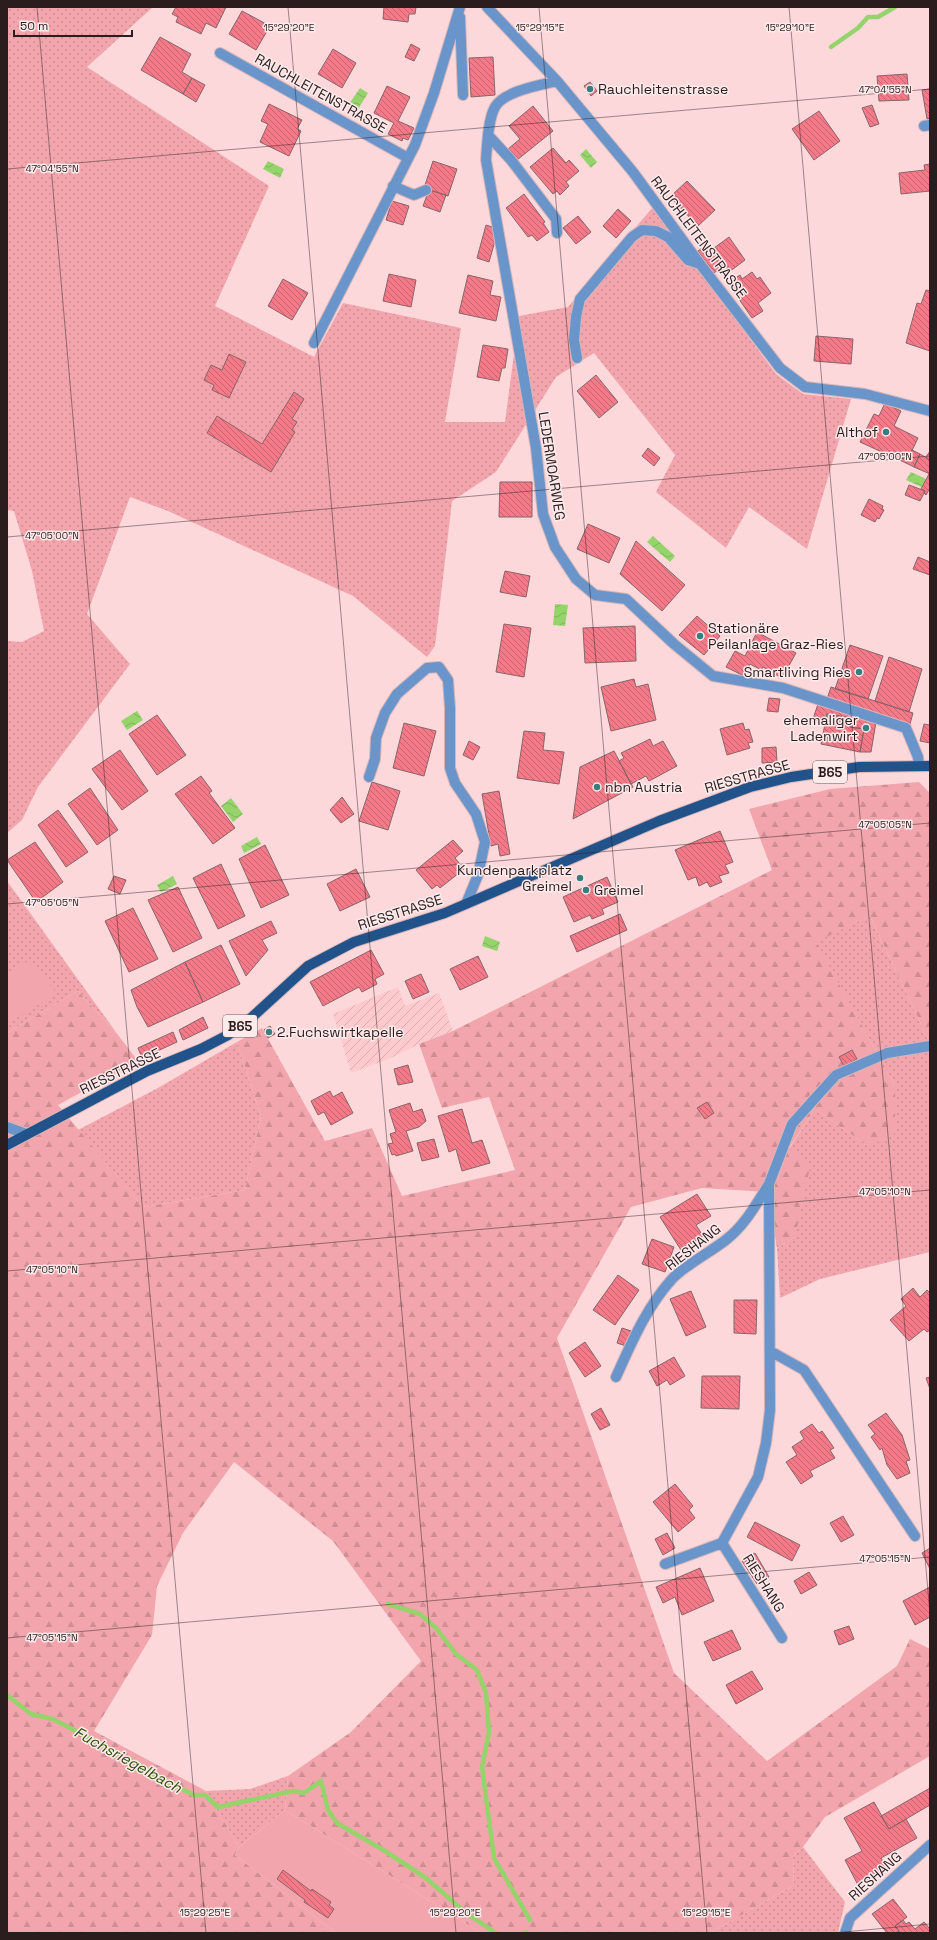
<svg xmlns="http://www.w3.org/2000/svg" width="937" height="1940" font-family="'Space Grotesk',sans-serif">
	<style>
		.industrial { fill: url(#industrial-furrows) }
		.grass { fill: url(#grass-dots) }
		.forest { fill: url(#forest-firs) }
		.green { fill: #f2a5ac }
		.water { fill: url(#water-waves) }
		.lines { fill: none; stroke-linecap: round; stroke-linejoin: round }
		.stream { stroke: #95d36b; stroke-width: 4.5 }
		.building { fill: url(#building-back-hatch); stroke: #8a6467 }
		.minor-casing { stroke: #d6b6b9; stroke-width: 12 }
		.major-casing { stroke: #d6b6b9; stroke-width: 12 }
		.minor { stroke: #6995cb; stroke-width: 10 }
		.major { stroke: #21528a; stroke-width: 10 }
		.ticks { fill: none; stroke: #2b1c1d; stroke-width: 1; stroke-opacity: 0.45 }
		.poi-dot { fill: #377f7e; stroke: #fdebec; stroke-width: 1.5 }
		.labels { text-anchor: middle; stroke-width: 3; stroke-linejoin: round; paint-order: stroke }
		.shield { fill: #fdebec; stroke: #6a5a5b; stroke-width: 1 }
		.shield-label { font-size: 13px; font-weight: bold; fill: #2b1c1d }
		.poi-label { font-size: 14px; fill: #2b1c1d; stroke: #fdebec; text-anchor: start }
		.street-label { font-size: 14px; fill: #2b1c1d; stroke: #fdebec }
		.water-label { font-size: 15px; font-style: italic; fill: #2a5004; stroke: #fdebec }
		.ticks-label { font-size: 10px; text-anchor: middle; fill: #2b1c1d; stroke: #fdebec; stroke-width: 3; stroke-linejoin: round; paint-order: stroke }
	</style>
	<defs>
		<pattern id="industrial-furrows" width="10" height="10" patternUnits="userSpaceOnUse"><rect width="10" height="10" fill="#ffcace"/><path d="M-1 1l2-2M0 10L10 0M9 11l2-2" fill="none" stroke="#dbadb0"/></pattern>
		<pattern id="grass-dots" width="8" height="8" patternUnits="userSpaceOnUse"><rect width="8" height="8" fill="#f2a5ac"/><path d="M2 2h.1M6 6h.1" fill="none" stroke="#d08d94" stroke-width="1.8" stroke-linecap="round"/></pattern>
		<pattern id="forest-firs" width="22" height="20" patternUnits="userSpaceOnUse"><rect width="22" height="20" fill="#f2a5ac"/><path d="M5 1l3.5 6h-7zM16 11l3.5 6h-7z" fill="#d08d94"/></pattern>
		<pattern id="water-waves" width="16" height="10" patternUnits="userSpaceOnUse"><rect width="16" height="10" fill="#95d36b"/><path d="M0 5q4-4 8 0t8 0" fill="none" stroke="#81b55c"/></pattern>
		<pattern id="building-back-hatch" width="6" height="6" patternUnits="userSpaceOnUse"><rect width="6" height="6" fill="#f47a89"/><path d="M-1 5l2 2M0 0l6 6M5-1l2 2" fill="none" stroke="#c6636f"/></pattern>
	</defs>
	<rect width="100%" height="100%" fill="#fcd8db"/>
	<path class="industrial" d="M398,987L405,1006L439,993L453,1031L419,1044L391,1058L351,1073L333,1014Z"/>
	<path class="grass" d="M7,7H153L87,67L269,186L215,306L314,357L343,303L461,328L445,422H505L519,316L568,307L653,207L776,374L803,394L851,399L807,549L749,507L726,548L656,492L675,455L594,353L556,377L496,472L452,501L435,646L427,657L353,596L168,511L130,497L87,614L130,664L38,787L22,820L7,833V641L22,642L44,631L32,571L14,511L7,510Z
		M7,881L118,1035L78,991L7,1033Z
		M870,916L930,1043V1252L820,1279L780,1298L777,1248L795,1237L789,1149L815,1109L868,1146L895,1086L815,941Z
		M237,1042L261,1116L245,1190L143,1207L78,1130L158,1088Z
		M288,1776L285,1810L239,1847L206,1791L250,1789Z
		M803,1847L845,1902L838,1933H710L794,1885L793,1856Z"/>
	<path class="forest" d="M919,782L930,793V1043L870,916L816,942L895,1086V1134L868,1146L815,1109L789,1148L810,1167L795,1237L777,1248L768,1192L702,1188L631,1207L557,1338L674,1673L767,1761L897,1666L910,1639L930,1649V1756L825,1817L803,1847L793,1856L794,1885L710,1933H481L285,1810L288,1776L351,1732L421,1661L333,1541L234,1462L183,1533L157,1586L152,1635L94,1731L206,1791L239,1847L235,1855L336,1933H7V1033L78,991L118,1035L138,1061L58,1105L143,1207L245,1190L261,1116L237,1042L262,1028L325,1141L372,1128L402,1196L515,1170L489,1097L442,1108L419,1044L453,1031L772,870L749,809L830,789Z"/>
	<path class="green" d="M28,961L57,993L7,1024V973Z
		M285,1810L481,1933H336L235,1855L239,1847Z"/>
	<path class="water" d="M360,88L368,93L358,109L349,104Z
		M586,149L597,162L591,168L580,155Z
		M268,161L284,169L280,178L263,169Z
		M911,472L926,479L922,487L906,480Z
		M653,536L675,556L670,562L647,542Z
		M555,604L568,605L565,626L553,625Z
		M137,711L143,720L127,730L121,721Z
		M231,798L243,814L233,822L221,806Z
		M257,837L261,844L244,853L241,846Z
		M173,876L177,884L161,892L157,885Z
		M485,936L500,942L497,951L482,946Z"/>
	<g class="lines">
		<path class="stream" d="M831,47L858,28L868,17H878L895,7
			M388,1604L420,1614L436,1628L456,1654L477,1670L486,1693L489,1732L482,1767L494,1858L530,1920
			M7,1695L31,1714L53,1719L140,1765L159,1779L174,1784L180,1788L194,1795H205L218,1807L293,1791L304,1793L321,1781L328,1810L337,1823L385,1851L426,1878L466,1913L496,1933
			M526,1933V1932"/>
	</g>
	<path class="building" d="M176,7H226L216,28L206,23L201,34L176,22L178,17L172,14Z
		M384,7H416L415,14H409L408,22L383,19Z
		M242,11L270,26L256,50L229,34Z
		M160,37L191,54L182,72L192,78L183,94L141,70Z
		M411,44L420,49L414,61L405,57Z
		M333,49L356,63L342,88L318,74Z
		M493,57L495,95L471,97L469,58Z
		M907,74L909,100L879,101L877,76Z
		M192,78L205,85L196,102L183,94Z
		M590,82L597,91L591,96L584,86Z
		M387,86L410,97L398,121L414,128L408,140L403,138L402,141L388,134L394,123L374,113Z
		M930,89V118L927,119L922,90Z
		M269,104L302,120L297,129L301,131L289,156L260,142L268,124L261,121Z
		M872,105L879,124L870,127L862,108Z
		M533,106L553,131L517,160L508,149L520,139L509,126Z
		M819,111L840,141L814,160L792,129Z
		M553,148L566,163L569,160L579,171L566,182L569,186L560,195L557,191L553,194L530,167Z
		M433,161L457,169L448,196L424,188Z
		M930,164V191L901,194L899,173L925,170L924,165Z
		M687,181L715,210L698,226L670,197Z
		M429,190L446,195L440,212L423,206Z
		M524,194L545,222L543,223L549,232L537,241L532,235L528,237L506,208Z
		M392,201L409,206L403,225L386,220Z
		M618,209L631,221L616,238L603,226Z
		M578,216L591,232L576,244L563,228Z
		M486,225L492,227L495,241L489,262L477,258Z
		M729,237L745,260L725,275L720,268L714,273L698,251L706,245L710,251Z
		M752,272L757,279L760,277L771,293L758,303L763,311L752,318L728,283L740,275L742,279Z
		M389,274L416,280L411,307L383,301Z
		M468,275L493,281L490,295L501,297L496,321L459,313Z
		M283,279L308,293L292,320L268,306Z
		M926,290L930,291V351L906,343L917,303L921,304Z
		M816,336L853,339L851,364L814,361Z
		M483,345L508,349L505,368H502L499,381L477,377Z
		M229,354L246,362L229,398L212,390L214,385L204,380L211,365L222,370Z
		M596,375L618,402L599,418L577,391Z
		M294,392L304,399L292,419L297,422L292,430L295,432L271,472L207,433L217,416L262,444Z
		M885,403L901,411L894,426L918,438L906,463L860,442L874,414L879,416Z
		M648,448L660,458L654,466L642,456Z
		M912,450L920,454L914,467L906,463Z
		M930,451V460L926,457Z
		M920,454L930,460V474L914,467Z
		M929,474L930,488L926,495L924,493L925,491L921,489Z
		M500,482H532V517H499Z
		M909,485L925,491L920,501L905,495Z
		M869,499L883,506L882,509L884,510L879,519L877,518L875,522L861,515Z
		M588,524L620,538L609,563L577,549Z
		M636,541L685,585L662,611L620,574Z
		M918,557L930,562V575L913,569Z
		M505,571L530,576L526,597L500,592Z
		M697,616L720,636L704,655L679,635Z
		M504,624L531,628L524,677L496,672Z
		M635,626L636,661L585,663L583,628Z
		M757,632L796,653L782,678L763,667L761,670L750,664L744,676L726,667L735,651L745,656Z
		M850,645L883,656L868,699L835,689Z
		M889,657L922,669L909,712L875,701Z
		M634,679L636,687L648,684L656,720L611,731L601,687Z
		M831,687L913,713L910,724L827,699Z
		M769,698L780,699L778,712L767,711Z
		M818,704L876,722L871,752H860L864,729L850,727L851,718L827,714L825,725L813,719Z
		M827,714L851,718L850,727L864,729L860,752L821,744Z
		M157,715L186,755L157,775L129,734Z
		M404,723L436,731L424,776L393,768Z
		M743,723L745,730L749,729L753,742L748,743L750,748L727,755L720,729Z
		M924,724L930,725V743L920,741Z
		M524,731L545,733L543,750L564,752L559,784L517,778Z
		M650,739L653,746L663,741L677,766L649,781L646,776L631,784L619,761L624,758L621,753Z
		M469,741L480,747L473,760L463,755Z
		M776,747L777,762L762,763V748Z
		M120,750L148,791L122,810L92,769Z
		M614,751L633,787L573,819L580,767Z
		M201,776L212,791L209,793L235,828L213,844L175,794Z
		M372,782L400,791L388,830L359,821Z
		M90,788L118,830L97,845L68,804Z
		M499,791L510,854L500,856L498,844L491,846L482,794Z
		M342,797L354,814L341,823L330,810Z
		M58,810L88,852L66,867L38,825Z
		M720,831L733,862L725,865L729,873L719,876L722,882L710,887L707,882L699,886L696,877L688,880L675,850Z
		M453,840L463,851L455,858L464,869L440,888L437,885L432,889L416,870Z
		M35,842L63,882L36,902L7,860Z
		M265,845L289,895L261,908L239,859Z
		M221,864L245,916L218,929L193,878Z
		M356,869L370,897L340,911L327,884Z
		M114,876L126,880L120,894L108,889Z
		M607,877L618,902L602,909L604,914L592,919L590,915L574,922L563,897Z
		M178,887L202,938L173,952L148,900Z
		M133,908L158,959L129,972L105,921Z
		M620,914L627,930L577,952L570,936Z
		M271,921L277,933L262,940L268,950L246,976L229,941Z
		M221,945L240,984L203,1002L185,962Z
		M371,950L384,974L375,979L377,984L362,992L359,987L323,1006L310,982Z
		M478,956L488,977L460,990L450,969Z
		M185,962L203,1002L148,1027L137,1007L131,990Z
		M421,974L429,992L413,999L405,981Z
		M203,1017L208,1028L183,1040L179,1030Z
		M270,1026L275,1034L268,1038L264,1030Z
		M173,1032L177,1042L142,1058L138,1048Z
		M852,1050L857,1059L844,1066L839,1057Z
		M408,1065L413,1082L398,1085L394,1069Z
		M330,1091L333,1097L342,1092L353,1113L331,1125L324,1112L318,1115L311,1101Z
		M707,1102L714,1113L705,1119L697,1108Z
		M410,1103L413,1112L422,1109L426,1121L419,1127L406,1131L413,1151L396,1156L395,1154L392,1155L388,1144L393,1143L390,1134L396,1132L389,1110Z
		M462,1109L472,1143L482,1140L490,1163L462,1171L456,1149L449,1152L438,1116Z
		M434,1139L439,1157L422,1161L417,1143Z
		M697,1194L711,1216L696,1225L703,1236L681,1250L660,1217Z
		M652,1239L674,1247L665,1272L642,1264Z
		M618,1275L639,1290L615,1325L593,1310Z
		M913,1288L920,1297L927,1290L930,1293V1330L927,1332L924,1329L909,1341L890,1320L906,1306L901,1299Z
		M691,1291L706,1327L686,1336L670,1299Z
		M734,1300H757L756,1334L734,1333Z
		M622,1328L631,1331L626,1346L617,1343Z
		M585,1342L601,1366L585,1377L569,1353Z
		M674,1357L685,1376L670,1385L667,1380L657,1386L649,1371Z
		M702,1376H740L739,1409L701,1408Z
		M930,1377V1389L926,1378Z
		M601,1408L610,1425L600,1430L591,1414Z
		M886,1413L902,1435L910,1460L906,1461L910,1473L897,1479L887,1465L882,1448L880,1450L871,1437L875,1434L868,1425Z
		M812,1424L819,1433L822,1431L834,1448L830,1450L835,1458L810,1471L813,1476L801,1484L786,1462L797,1455L792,1447L804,1439L800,1432Z
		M675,1484L693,1506L689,1510L695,1518L678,1532L653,1502Z
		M843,1516L854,1535L841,1542L830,1523Z
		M755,1522L800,1545L792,1561L747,1537Z
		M667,1533L675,1548L663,1555L655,1539Z
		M930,1548V1569L922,1553Z
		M755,1553L769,1577L757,1584L742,1561Z
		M700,1568L714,1601L682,1615L675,1597L663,1603L656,1587Z
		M809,1572L817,1585L801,1594L794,1581Z
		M930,1587V1617L915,1625L903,1601Z
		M849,1626L854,1639L839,1645L834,1631Z
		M732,1630L741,1649L713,1661L704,1642Z
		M752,1671L763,1689L736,1704L726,1685Z
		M930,1788V1805L889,1829L881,1816Z
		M874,1802L889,1829L906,1819L917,1838L881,1858L887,1869L858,1885L845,1860L862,1851L844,1818Z
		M283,1870L311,1891L312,1889L331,1902L329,1905L334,1909L328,1918L304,1902L305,1900L277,1879Z
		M893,1899L907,1917L895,1926L899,1931L896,1933H887L872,1914Z
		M903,1920L906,1924L909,1922L915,1929L924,1922L930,1929V1933H896L899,1931L895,1926Z"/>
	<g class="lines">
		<g class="minor-casing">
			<path id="minor" d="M487,7L557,81L633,172L700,264L780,368L805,387L865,394L930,411
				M460,17L463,95
				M220,53L408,158
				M557,81C540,85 504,91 495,107C488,119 487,146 486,160L536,448L543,514L555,547L576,579L595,595L626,599L674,644L713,676L783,688L906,728L918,757L919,766
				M924,126L930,125
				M488,135L511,160L556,219L557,233
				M393,186L414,195L426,190
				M314,343L415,145L434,93L460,7
				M577,358L574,340L576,317L580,299L632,237L642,230L656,231L668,237L688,260L700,264
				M369,777L375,759L376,738L385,713L397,694L427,668L439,667L448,680L450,708V768L455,783L476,814L485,842L478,875L466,904
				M7,1127L26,1134
				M770,1351L804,1370L915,1536
				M616,1377C632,1342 646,1308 672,1279C685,1265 711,1252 727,1239C745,1225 757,1203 769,1184
				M722,1543L782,1638
				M665,1564L722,1543L758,1477L766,1443L770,1410L769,1184L792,1124L836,1075L887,1053L930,1046
				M845,1933L850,1918L930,1845"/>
		</g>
		<g class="major-casing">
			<path id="major" d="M7,1145L147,1071L201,1049L228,1035L250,1019L308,966L354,942L445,913L659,821L750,787L791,777L859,767L930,766"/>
		</g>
		<use href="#minor" class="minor"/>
		<use href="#major" class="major"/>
	</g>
	<path class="ticks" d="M37,7L206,1933M288,7L456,1933M539,7L707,1933M789,7L930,1614M7,169L930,89M7,537L930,456M7,904L930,823M7,1271L930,1190M7,1638L930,1557M833,1933L930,1924"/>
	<g class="poi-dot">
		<circle cx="590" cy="89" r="4"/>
		<circle cx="886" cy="432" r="4"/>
		<circle cx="700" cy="636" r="4"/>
		<circle cx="859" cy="672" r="4"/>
		<circle cx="866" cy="728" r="4"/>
		<circle cx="597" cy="787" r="4"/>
		<circle cx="580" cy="878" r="4"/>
		<circle cx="586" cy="890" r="4"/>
		<circle cx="269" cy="1032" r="4"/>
	</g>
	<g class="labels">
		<g class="shield">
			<rect x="813" y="761" width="34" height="22" rx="3"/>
			<rect x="223" y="1015" width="34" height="22" rx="3"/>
		</g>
		<g class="shield-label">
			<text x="830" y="777">B65</text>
			<text x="240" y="1031">B65</text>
		</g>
		<g class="poi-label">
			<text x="598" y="94">Rauchleitenstrasse</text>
			<text x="878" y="437" text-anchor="end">Althof</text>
			<text x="708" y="633">Stationäre<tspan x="708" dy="16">Peilanlage Graz-Ries</tspan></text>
			<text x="851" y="677" text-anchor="end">Smartliving Ries</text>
			<text x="858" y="725" text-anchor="end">ehemaliger<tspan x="858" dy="16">Ladenwirt</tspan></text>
			<text x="605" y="792">nbn Austria</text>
			<text x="572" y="875" text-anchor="end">Kundenparkplatz<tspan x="572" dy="16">Greimel</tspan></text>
			<text x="594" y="895">Greimel</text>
			<text x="277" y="1037">2.Fuchswirtkapelle</text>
		</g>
		<g class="street-label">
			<text transform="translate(321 93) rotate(29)" y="5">RAUCHLEITENSTRASSE</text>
			<text transform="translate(699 237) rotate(53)" y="5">RAUCHLEITENSTRASSE</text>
			<text transform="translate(552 466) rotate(81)" y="5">LEDERMOARWEG</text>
			<text transform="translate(747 776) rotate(-16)" y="5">RIESSTRASSE</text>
			<text transform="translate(400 912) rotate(-18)" y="5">RIESSTRASSE</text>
			<text transform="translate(120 1071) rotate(-26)" y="5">RIESSTRASSE</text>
			<text transform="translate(693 1247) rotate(-38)" y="5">RIESHANG</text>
			<text transform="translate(764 1583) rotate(58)" y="5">RIESHANG</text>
			<text transform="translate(875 1876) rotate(-42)" y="5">RIESHANG</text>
		</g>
		<g class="water-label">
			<text transform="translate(128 1760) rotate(29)" y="5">Fuchsriegelbach</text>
		</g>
	</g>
	<g class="ticks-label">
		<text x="289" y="31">15°29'20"E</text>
		<text x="540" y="31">15°29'15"E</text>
		<text x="790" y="31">15°29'10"E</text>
		<text x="885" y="93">47°04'55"N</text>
		<text x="52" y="172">47°04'55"N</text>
		<text x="885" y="460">47°05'00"N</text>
		<text x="52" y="539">47°05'00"N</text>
		<text x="885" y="828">47°05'05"N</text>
		<text x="52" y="906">47°05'05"N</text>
		<text x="885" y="1195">47°05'10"N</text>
		<text x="52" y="1273">47°05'10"N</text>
		<text x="885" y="1562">47°05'15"N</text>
		<text x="52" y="1641">47°05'15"N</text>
		<text x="205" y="1916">15°29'25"E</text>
		<text x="455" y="1916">15°29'20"E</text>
		<text x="706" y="1916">15°29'15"E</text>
	</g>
	<rect width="937" height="1940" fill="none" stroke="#2b1c1d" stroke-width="16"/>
	<path d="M14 30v6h118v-6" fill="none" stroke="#2b1c1d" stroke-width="2"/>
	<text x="20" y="30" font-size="12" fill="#2b1c1d" stroke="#fdebec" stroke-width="3" paint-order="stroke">50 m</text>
</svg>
